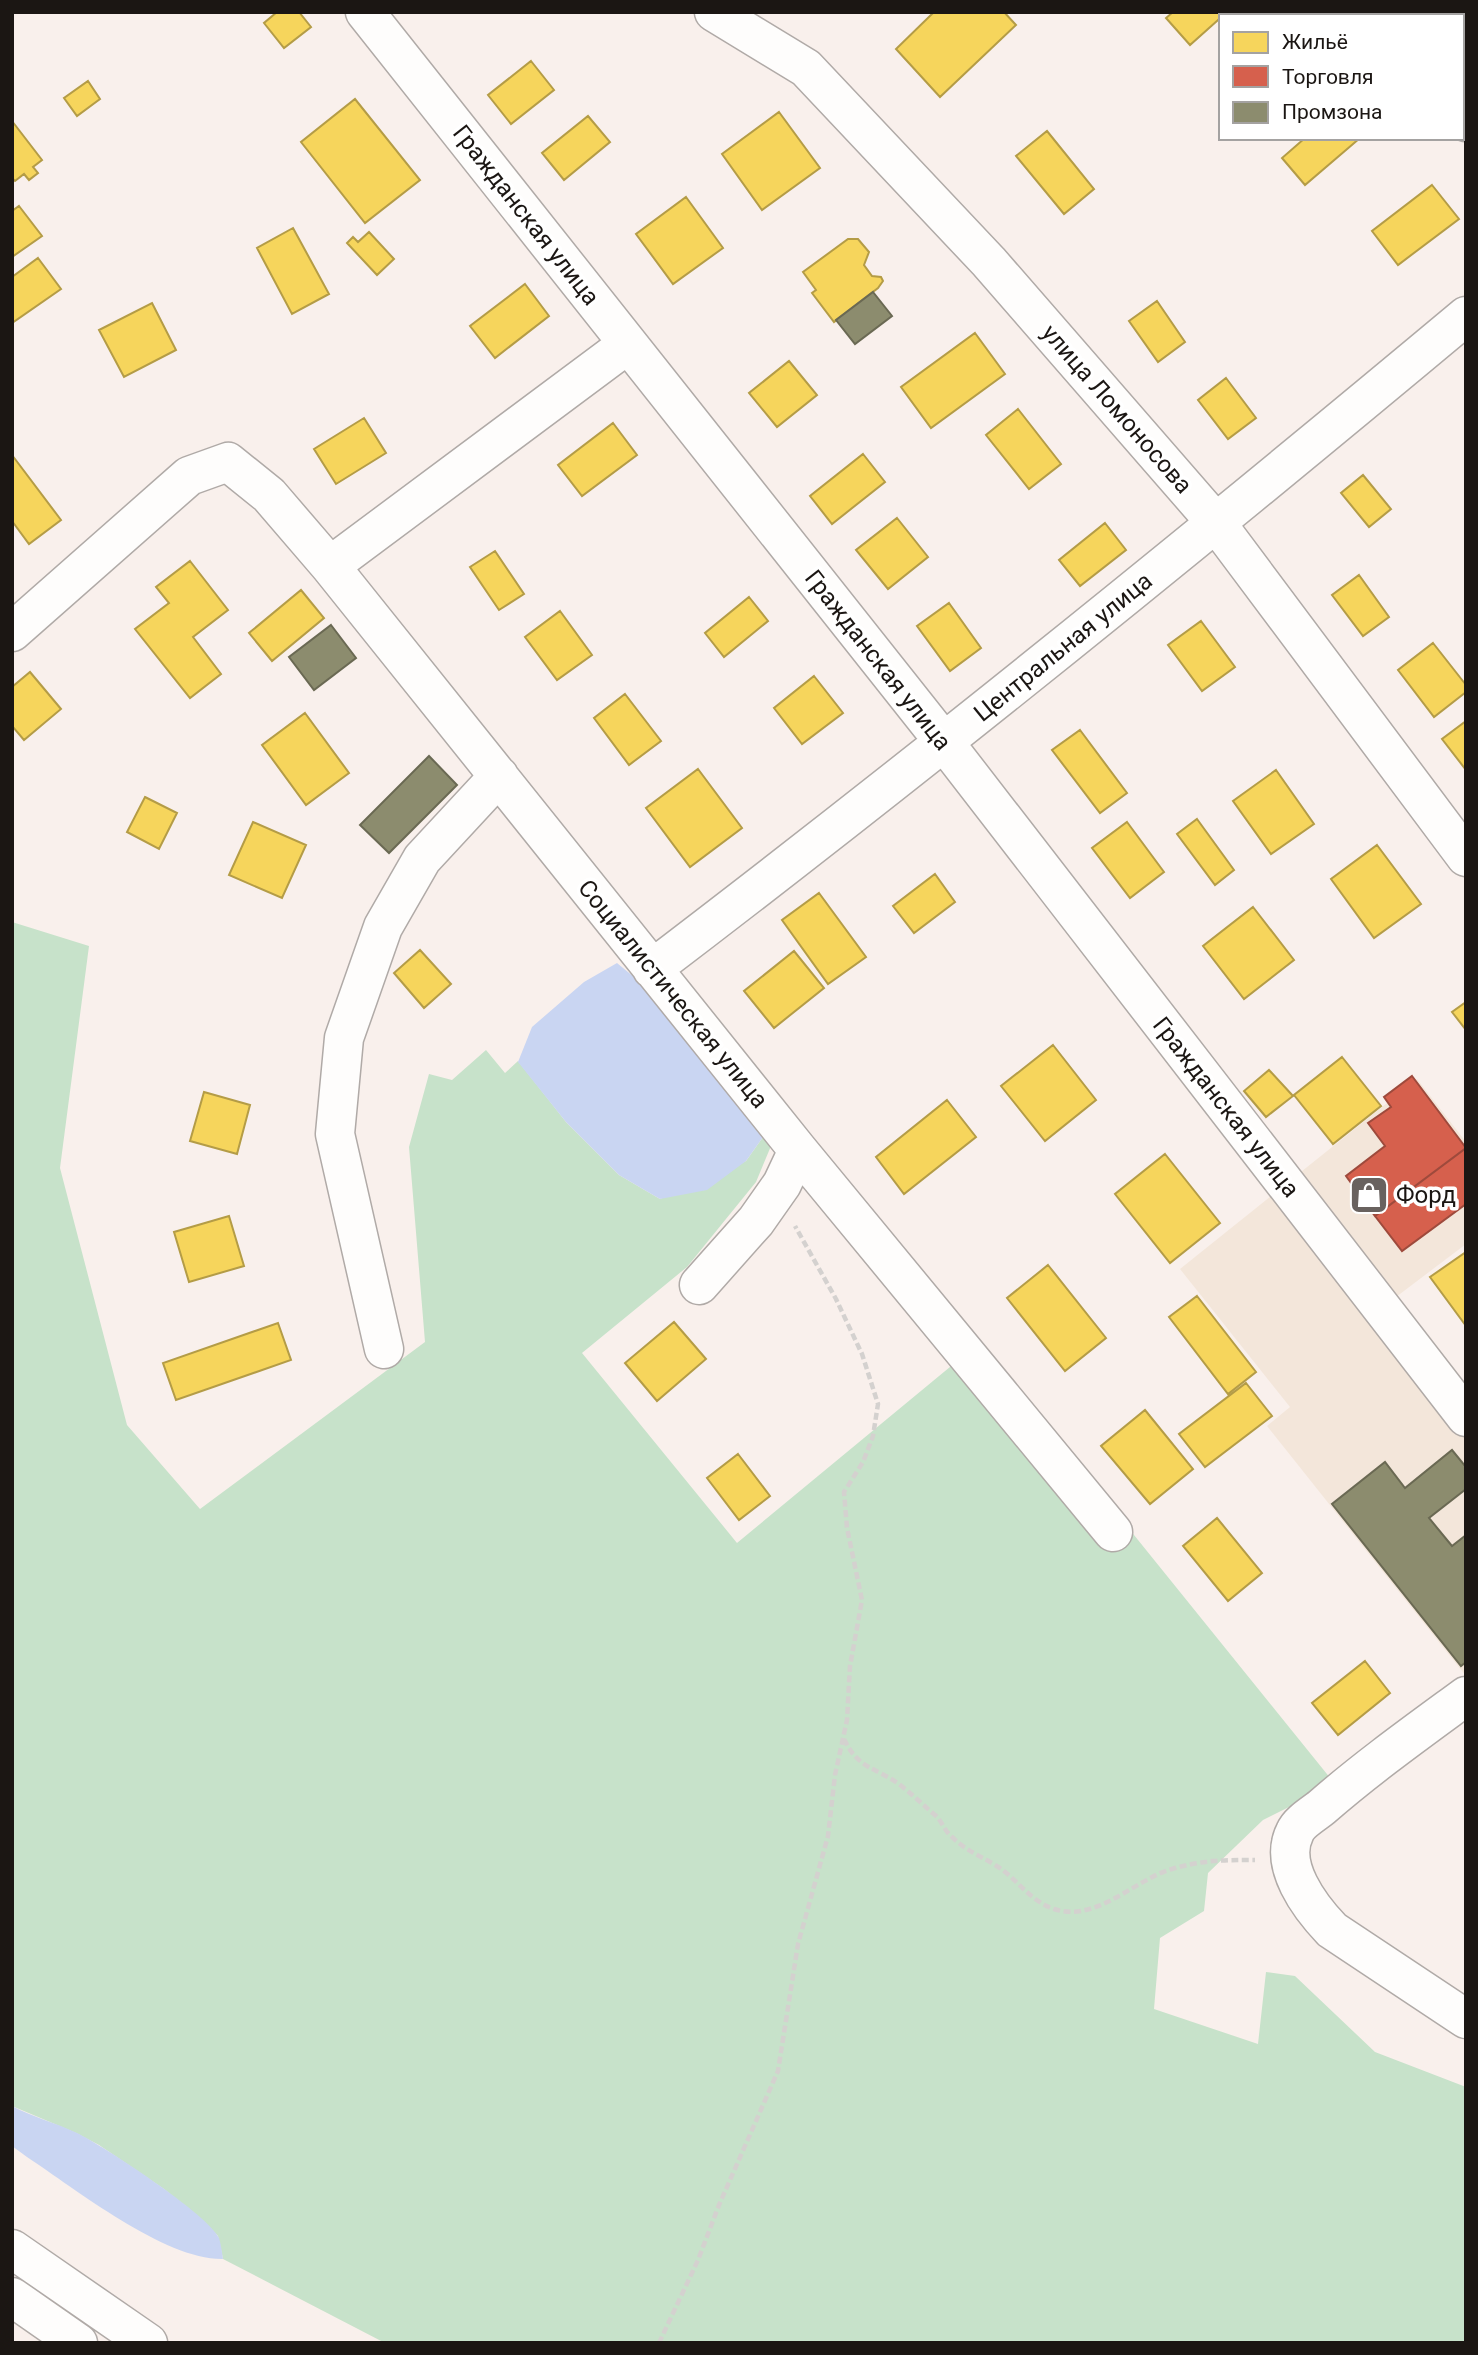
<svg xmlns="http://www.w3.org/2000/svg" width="1478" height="2355" font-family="Roboto,sans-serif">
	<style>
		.commercial { fill: #f3e6da }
		.green { fill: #c7e2ca }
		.water { fill: #c9d5f2 }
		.homes { fill: #f6d55c; stroke: #b49c46; stroke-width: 2 }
		.shops { fill: #d6604d; stroke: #9e4a3c; stroke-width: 2 }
		.industry { fill: #8c8c6e; stroke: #6a6953; stroke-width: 2 }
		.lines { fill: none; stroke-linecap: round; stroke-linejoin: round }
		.minor-casing { stroke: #b0aaa7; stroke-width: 41 }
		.highway-casing { stroke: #b0aaa7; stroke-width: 41 }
		.path { stroke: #d4d1cf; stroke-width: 4.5; stroke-dasharray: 7 3.5; stroke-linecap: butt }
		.minor { stroke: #fefdfc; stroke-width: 38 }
		.highway { stroke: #fefdfc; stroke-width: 38 }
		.labels { text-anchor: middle; stroke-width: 7; stroke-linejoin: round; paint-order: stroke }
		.street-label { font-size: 24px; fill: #1b1613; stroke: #fff }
		.poi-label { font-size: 24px; fill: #1b1613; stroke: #fff; text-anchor: start }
	</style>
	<rect width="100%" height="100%" fill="#f9f0ec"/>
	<path class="commercial" d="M1417,1079L1466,1142V1244L1396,1297L1466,1388V1676L1267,1426L1290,1407L1180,1269Z"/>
	<path class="green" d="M12,922L89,946L60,1168L127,1425L200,1509L425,1342L409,1147L429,1074L452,1080L486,1050L505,1073L518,1061L566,1122L619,1175L660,1199L746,1161L763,1137L771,1146L756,1182L687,1267L582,1353L737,1543L979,1343L1335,1784L1263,1820L1208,1873L1204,1911L1160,1938L1154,2009L1258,2044L1266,1972L1295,1976L1375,2052L1466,2087V2343H385L223,2259L218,2236L201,2219L164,2189L99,2145L76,2133L12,2106Z"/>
	<path class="water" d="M617,963L651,991L756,1119L763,1137L746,1161L707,1190L660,1199L619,1175L566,1122L518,1062L532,1027L584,982Z
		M12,2106C33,2117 56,2123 77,2133C102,2145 209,2215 219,2238C221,2244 222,2253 223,2259C165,2260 77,2190 27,2157L12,2146Z"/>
	<path class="homes" d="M277,12H299L311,27L284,48L264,23Z
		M934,12H1004L1016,25L940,97L896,49Z
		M1173,12H1227L1190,45L1166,18Z
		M531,61L554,90L511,124L488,95Z
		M88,81L100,99L77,116L64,98Z
		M355,99L420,180L365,223L301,142Z
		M779,112L820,168L762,210L722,154Z
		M588,116L610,142L564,180L542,153Z
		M12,121L42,160L33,167L38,173L29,180L24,174L15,181L12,178Z
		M1047,131L1094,189L1064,214L1016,156Z
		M1305,138H1360L1305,185L1282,158Z
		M1432,185L1459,219L1398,265L1372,231Z
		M686,197L723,248L673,284L636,234Z
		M19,206L42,236L12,257V211Z
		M293,228L329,294L292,314L257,248Z
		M369,232L394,259L377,275L347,243L353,237L358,242Z
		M848,239H858L869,252L864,265L872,276L881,277L883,281L878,288L834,322L812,293L816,290L803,272Z
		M38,258L61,289L12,323V277Z
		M525,284L549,316L495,358L470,326Z
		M1157,301L1185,342L1158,362L1129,321Z
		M152,303L176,350L124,377L99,330Z
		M975,333L1005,374L931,428L901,387Z
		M789,361L817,395L777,427L749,393Z
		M1226,378L1256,418L1228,439L1198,400Z
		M1018,409L1061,464L1029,489L986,435Z
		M364,418L386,453L336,484L314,449Z
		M613,423L637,455L582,496L558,465Z
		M863,454L885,482L832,524L810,496Z
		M12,455L61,520L29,544L12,521Z
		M1363,475L1391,509L1369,527L1341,493Z
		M897,518L928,557L888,589L856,550Z
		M1105,523L1126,550L1080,586L1059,560Z
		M495,551L524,594L499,610L470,567Z
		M190,561L228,610L193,637L221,674L190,698L135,629L169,603L156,587Z
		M1359,575L1389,617L1363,636L1332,595Z
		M301,590L324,618L272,661L249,633Z
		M749,597L768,621L724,657L705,633Z
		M949,603L981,648L950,671L917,626Z
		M560,611L592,655L557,680L525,637Z
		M1201,621L1235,667L1202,691L1168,645Z
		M1433,643L1466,685V692L1434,717L1398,670Z
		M30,672L61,709L24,740L12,726V687Z
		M814,676L843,713L802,744L774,708Z
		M625,694L661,741L629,765L594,718Z
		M305,713L349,773L306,805L262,745Z
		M1466,721V770L1442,739Z
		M1080,730L1127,793L1100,813L1052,750Z
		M698,769L742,828L690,867L646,808Z
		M1276,770L1314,824L1271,854L1233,801Z
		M145,797L177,813L159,849L127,832Z
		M1197,819L1234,870L1215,885L1177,834Z
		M253,822L306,845L282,898L229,875Z
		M1127,822L1164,872L1130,898L1092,848Z
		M1377,845L1421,904L1374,938L1331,879Z
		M935,874L955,902L914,933L893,906Z
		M819,893L866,957L828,984L782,920Z
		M1253,907L1294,960L1244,999L1203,946Z
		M420,950L451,984L424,1008L394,973Z
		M794,951L824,988L774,1028L744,991Z
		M1466,1002V1030L1452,1012Z
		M1053,1045L1096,1100L1045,1141L1001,1086Z
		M1342,1057L1381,1106L1333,1144L1294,1095Z
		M1269,1070L1293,1096L1266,1117L1244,1091Z
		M204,1092L250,1105L237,1154L190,1141Z
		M947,1100L976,1137L904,1194L876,1157Z
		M1165,1154L1220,1223L1170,1263L1115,1194Z
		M229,1216L244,1266L189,1282L174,1232Z
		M1466,1252V1326L1430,1277Z
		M1048,1265L1106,1338L1065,1371L1007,1298Z
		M1197,1296L1256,1372L1228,1394L1169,1317Z
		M674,1322L706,1359L657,1401L625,1363Z
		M278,1323L291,1360L176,1400L163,1363Z
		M1246,1383L1272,1416L1205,1467L1179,1434Z
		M1145,1410L1193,1469L1150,1504L1101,1446Z
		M738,1454L770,1496L739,1520L707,1478Z
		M1217,1518L1262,1573L1228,1601L1183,1546Z
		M1365,1661L1390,1693L1338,1735L1312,1703Z"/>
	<path class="shops" d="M1412,1076L1466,1148L1375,1216L1346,1176L1385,1146L1368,1123L1391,1107L1384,1097Z
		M1466,1148V1204L1402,1251L1375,1216Z"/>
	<path class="industry" d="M873,292L892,316L855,344L836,320Z
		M331,625L356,658L314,690L289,657Z
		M429,756L457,785L389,853L360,825Z
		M1452,1450L1466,1467V1489L1429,1518L1452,1546L1466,1535V1662L1461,1666L1332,1504L1385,1462L1405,1488Z"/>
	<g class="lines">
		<g class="minor-casing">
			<path id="minor" d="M365,12L944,742L1466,1417
				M714,12L806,68L989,262L1217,524L1466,857
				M1376,12L1379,16
				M1462,118L1466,122
				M330,566L628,344
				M12,632L189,476L228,462L269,495L330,566L798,1150L1113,1532
				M652,969C929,758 1199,539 1466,316
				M699,1285L756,1221L782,1184L798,1150
				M384,1349L335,1134L344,1038L383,927L422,859L499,776
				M1466,1696C1417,1732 1368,1767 1322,1807C1315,1813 1299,1822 1295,1832C1278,1865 1310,1907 1332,1930L1466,2019"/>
		</g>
		<g class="highway-casing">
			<path id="highway" d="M12,2249L148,2343
				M12,2297L78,2343"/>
		</g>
		<path class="path" d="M844,1739C858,1769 875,1767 899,1784C912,1794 923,1805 935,1815C942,1821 944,1830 951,1836C966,1851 979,1855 995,1865C1016,1877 1028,1900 1054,1909C1097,1923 1135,1879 1172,1869C1202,1860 1224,1860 1255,1860
			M659,2343L698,2260L719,2205L778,2071L798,1944L828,1836L835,1775L847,1720L850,1666L862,1600L847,1528L844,1492L863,1462L873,1436L878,1404L862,1354L836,1299L795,1226"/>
		<use href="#minor" class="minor"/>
		<use href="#highway" class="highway"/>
	</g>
	<defs>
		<g id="shop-square" transform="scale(2.0125)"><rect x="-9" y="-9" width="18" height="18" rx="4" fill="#69625f" stroke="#fff"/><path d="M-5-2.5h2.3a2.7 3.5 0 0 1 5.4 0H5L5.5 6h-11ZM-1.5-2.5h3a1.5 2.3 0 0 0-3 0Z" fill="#fff"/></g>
	</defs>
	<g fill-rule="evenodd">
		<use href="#shop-square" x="1369" y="1195"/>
	</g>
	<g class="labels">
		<g class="street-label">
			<text transform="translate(526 215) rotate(52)" y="8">Гражданская улица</text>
			<text transform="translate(1117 409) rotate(49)" y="8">улица Ломоносова</text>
			<text transform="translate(1063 647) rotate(-39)" y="8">Центральная улица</text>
			<text transform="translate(878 660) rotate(52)" y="8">Гражданская улица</text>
			<text transform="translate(673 994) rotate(51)" y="8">Социалистическая улица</text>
			<text transform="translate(1226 1107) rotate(52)" y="8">Гражданская улица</text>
		</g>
		<g class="poi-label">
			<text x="1396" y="1203">Форд</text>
		</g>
	</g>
	<rect width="1478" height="2355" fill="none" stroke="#1b1613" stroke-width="28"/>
	<rect x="1219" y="14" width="245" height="126" fill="#ffffff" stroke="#a4a2a1" stroke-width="2"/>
	<rect x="1233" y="32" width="35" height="21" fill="#f6d55c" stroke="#a4a2a1" stroke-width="2"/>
	<text x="1282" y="49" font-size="21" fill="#1b1613">Жильё</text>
	<rect x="1233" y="66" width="35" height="21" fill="#d6604d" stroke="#a4a2a1" stroke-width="2"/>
	<text x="1282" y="84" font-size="21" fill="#1b1613">Торговля</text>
	<rect x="1233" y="102" width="35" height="21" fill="#8c8c6e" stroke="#a4a2a1" stroke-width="2"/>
	<text x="1282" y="119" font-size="21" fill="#1b1613">Промзона</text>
</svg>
